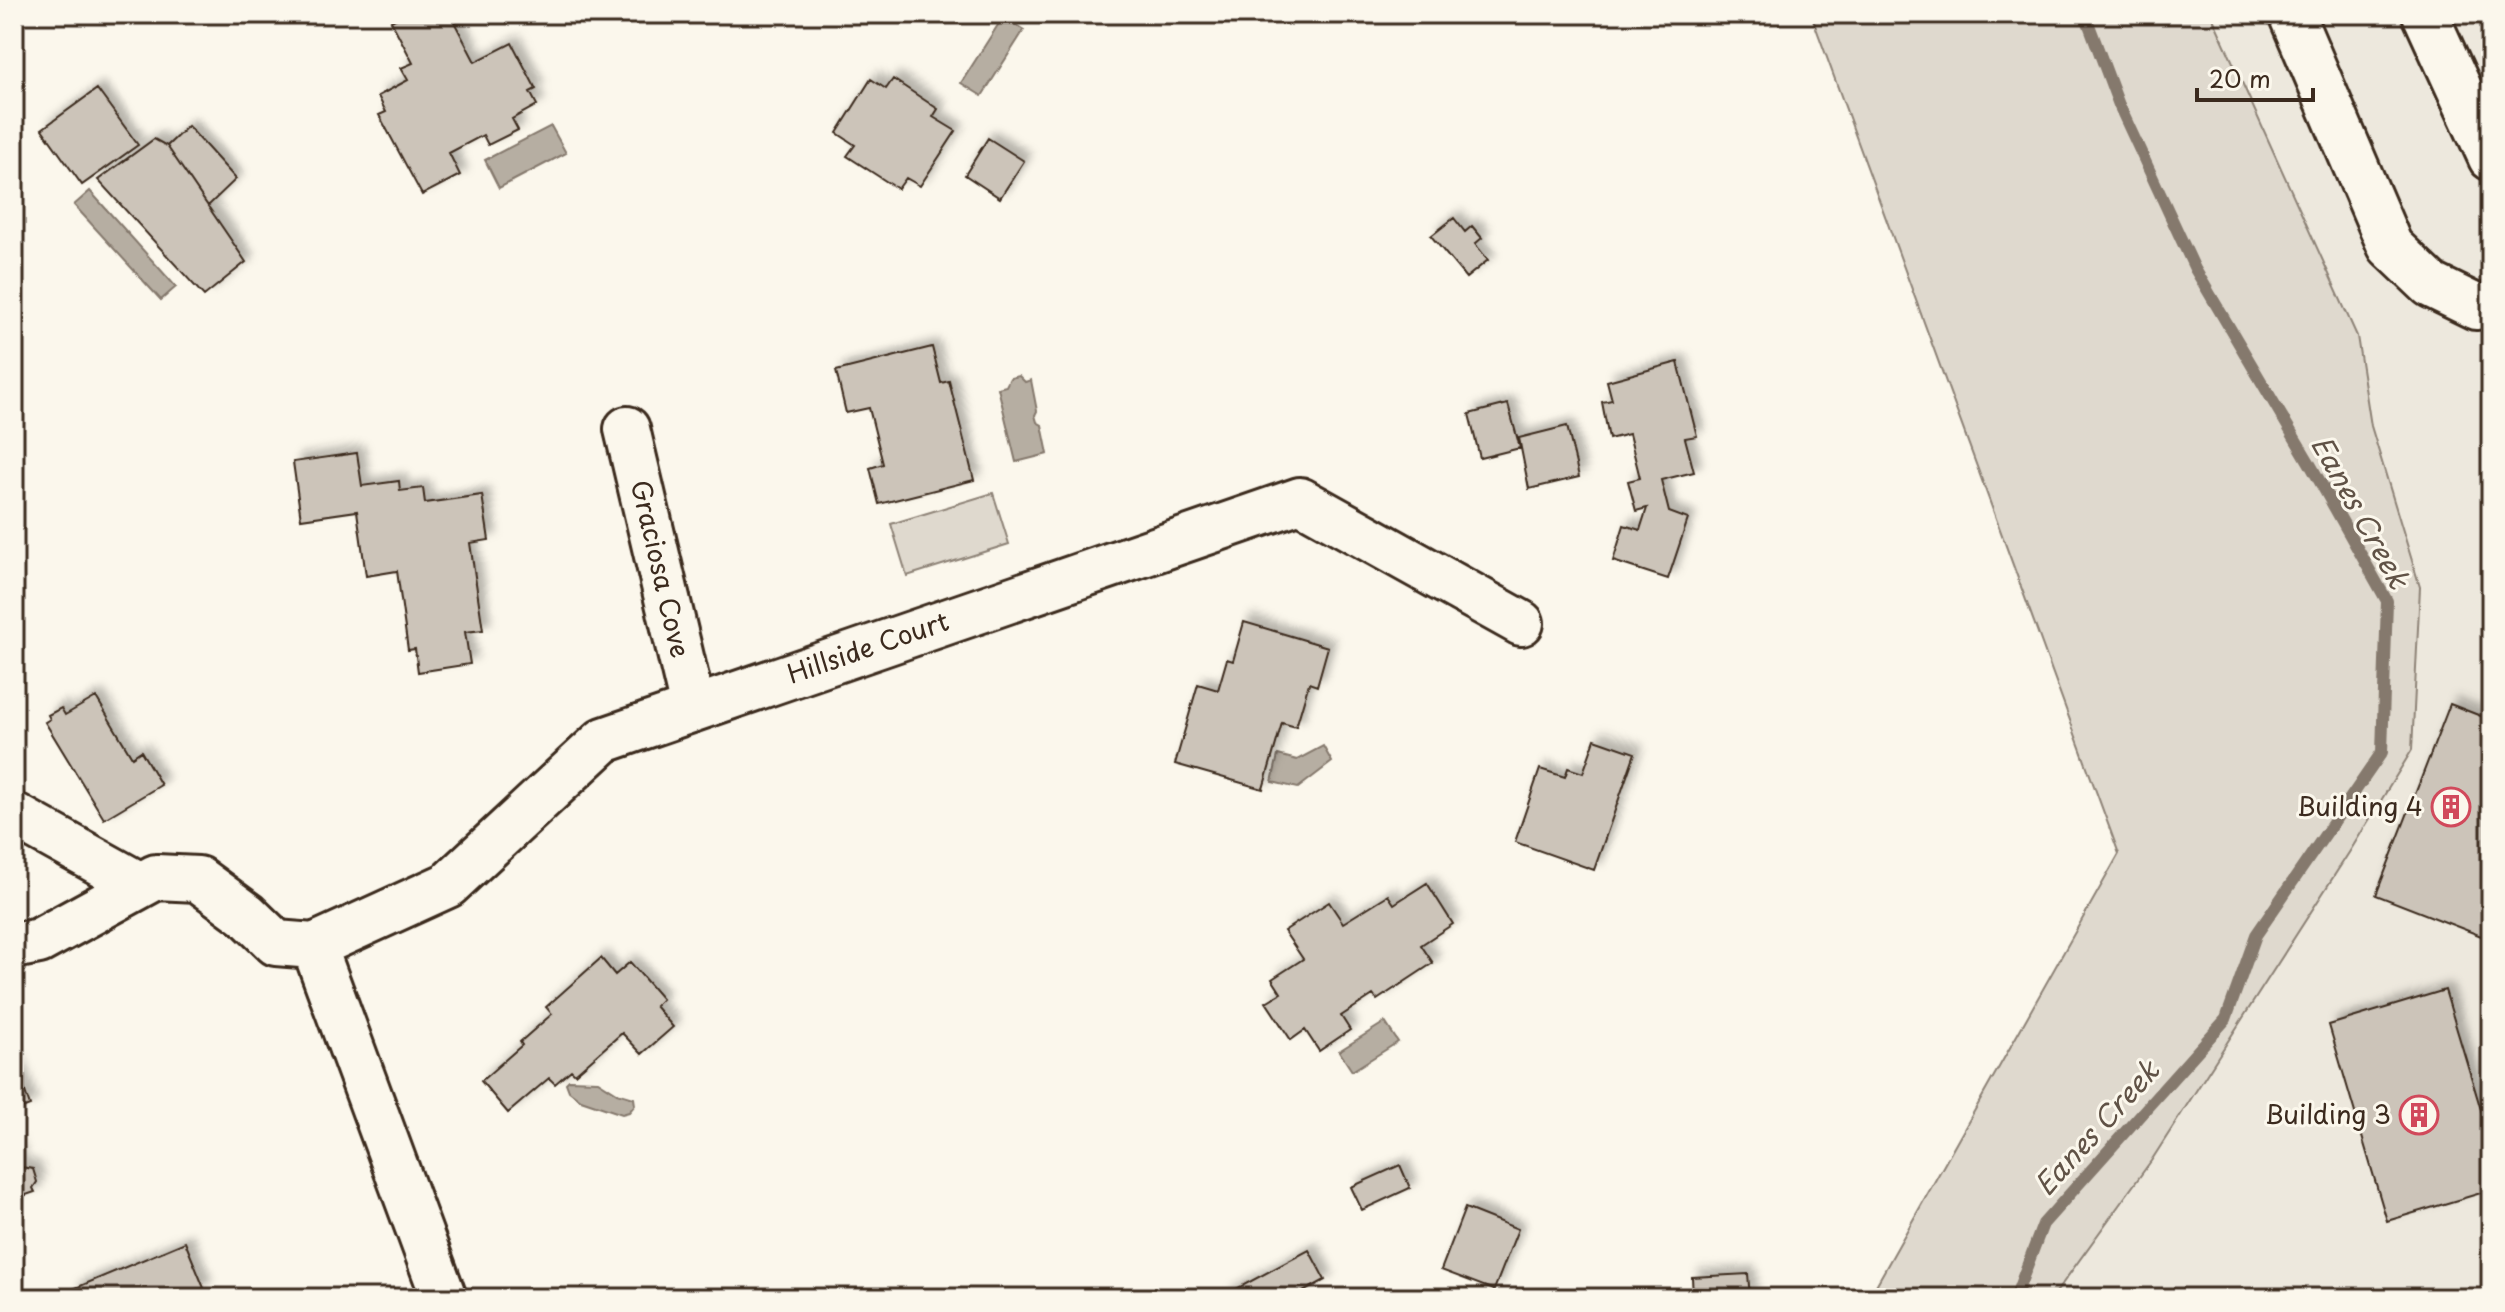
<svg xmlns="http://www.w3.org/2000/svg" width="2505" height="1312" font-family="'Playpen Sans',sans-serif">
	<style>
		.built { fill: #ede8dd }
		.green { fill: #dfd9ce; stroke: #8d8276; stroke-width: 2 }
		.water { fill: #b6aea2; stroke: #85796d; stroke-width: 2 }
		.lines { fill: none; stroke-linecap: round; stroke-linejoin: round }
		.stream { stroke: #85796d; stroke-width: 12 }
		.building { fill: #ccc4b9; stroke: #3b2a1e; stroke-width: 2; filter: url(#shadow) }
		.minor-casing { stroke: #3b2a1e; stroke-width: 50 }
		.minor { stroke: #fbf7ec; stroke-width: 44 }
		.labels { text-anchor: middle; stroke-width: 6; stroke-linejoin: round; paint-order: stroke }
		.street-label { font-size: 26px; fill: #3b2a1e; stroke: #fbf7ec }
		.poi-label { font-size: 26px; fill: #3b2a1e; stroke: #fbf7ec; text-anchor: end }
		.water-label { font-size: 28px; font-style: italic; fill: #605246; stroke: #fbf7ec }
	</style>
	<defs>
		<filter id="shadow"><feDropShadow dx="7" dy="-7" stdDeviation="4" flood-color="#0004"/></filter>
	</defs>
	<rect width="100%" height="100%" fill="#fbf7ec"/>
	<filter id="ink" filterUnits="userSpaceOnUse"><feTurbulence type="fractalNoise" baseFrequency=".0125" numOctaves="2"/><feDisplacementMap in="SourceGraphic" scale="16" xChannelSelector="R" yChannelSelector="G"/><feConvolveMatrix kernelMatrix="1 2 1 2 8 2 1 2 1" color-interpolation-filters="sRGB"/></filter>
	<g filter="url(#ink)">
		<path class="built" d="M2211,14H2491V1298H2052L2151,1161L2350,851L2412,750L2420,587L2371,426L2357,336Z"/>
		<path class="green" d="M1811,14H2211L2357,336L2371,426L2420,587L2412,750L2350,851L2151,1161L2052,1298H1869L2119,854Z
			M993,493L1009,544L907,576L891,524Z"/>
		<path class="water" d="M1003,17L1024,30L982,96L961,83Z
			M551,126L566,153L499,188L485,160Z
			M90,191L176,287L161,300L74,205Z
			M1019,376L1025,382L1031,380L1037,411L1035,415L1037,422L1042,425L1048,454L1016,462L998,388L1006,386L1010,378Z
			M1323,746L1332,762L1298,788L1272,782L1278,755L1297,760Z
			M1385,1022L1398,1042L1352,1071L1339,1051Z
			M569,1080L598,1081L617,1093L634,1098L635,1105L629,1112L622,1114L581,1100L569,1091L566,1083Z"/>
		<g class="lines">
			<path class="stream" d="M2015,1298L2043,1224L2226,1019L2256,935L2382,752L2387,601L2310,464L2195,269L2119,105L2085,14"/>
		</g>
		<path class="building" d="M395,14H450L475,62L512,43L536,89L530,92L537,105L512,119L518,130L488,145L483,135L449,153L460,175L422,195L379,115L386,112L378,96L408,80L401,68L413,63L391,21L397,18Z
			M871,79L886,89L893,79L938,109L933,117L956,131L920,186L906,178L898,189L847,156L855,145L837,133Z
			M97,89L138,145L82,185L42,129Z
			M188,126L236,179L208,206L167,146Z
			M988,138L1024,161L1000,198L965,175Z
			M154,139L167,146L246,262L204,296L98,180Z
			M1454,218L1465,232L1472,226L1482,238L1475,244L1488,260L1466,278L1431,236Z
			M932,347L941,383L949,381L974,480L879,504L870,468L883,464L869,408L846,413L836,371Z
			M1678,362L1697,436L1685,438L1694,472L1661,480L1669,512L1688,519L1668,579L1613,561L1624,525L1640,530L1647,508L1636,511L1628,481L1640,478L1629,434L1609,439L1602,402L1612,400L1607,381Z
			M1508,404L1520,448L1480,458L1469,414Z
			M1567,426L1579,477L1529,489L1519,438Z
			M357,453L362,486L399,481L400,491L423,488L425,503L482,495L489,540L470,543L483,630L465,632L470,664L418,672L415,649L408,650L397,571L366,576L357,511L301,519L293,462Z
			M1244,622L1328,647L1317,686L1309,683L1296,727L1282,723L1263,789L1175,764L1198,684L1218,690L1227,659L1233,661Z
			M96,697L132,757L141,751L161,785L104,819L45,722L50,719L48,715L61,708L65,715Z
			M2450,704L2491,720L2489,939L2376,895Z
			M1595,739L1635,753L1594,870L1515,842L1540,769L1565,777L1568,768L1583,773Z
			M1427,883L1453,924L1421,945L1433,963L1377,1000L1373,995L1341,1016L1350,1030L1319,1051L1305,1030L1291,1040L1266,1002L1281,993L1272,979L1303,959L1284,931L1329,902L1343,923L1388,895L1394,904Z
			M601,958L615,975L630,962L662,999L655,1006L673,1027L642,1054L622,1033L575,1074L571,1070L555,1084L549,1078L508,1113L481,1081L522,1045L520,1042L552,1014L546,1007Z
			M2445,990L2491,1143V1190L2387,1221L2329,1025Z
			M14,1060L30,1106L14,1112Z
			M14,1146L21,1167L33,1169L37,1182L33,1188L35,1192L14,1199Z
			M1400,1165L1410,1188L1362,1210L1351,1187Z
			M1465,1208L1518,1229L1494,1290L1441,1270Z
			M185,1242L204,1288L180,1298H77L73,1289Z
			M1309,1250L1325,1280L1292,1298H1226L1225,1295Z
			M1748,1274L1750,1298H1693L1692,1277Z"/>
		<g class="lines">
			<g class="minor-casing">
				<path id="minor" d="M2291,14L2390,246L2431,285L2476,307L2491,305
					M2425,14L2491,158
					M627,429L693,708
					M14,815L140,885
					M14,946L39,941L156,877L198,879L247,915L276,943L314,946
					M444,1298L314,946L448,885L604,740L1300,500L1521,623"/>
			</g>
			<use href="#minor" class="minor"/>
		</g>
	</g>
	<defs>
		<g id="building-ring" transform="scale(2)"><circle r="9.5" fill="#fbf7ec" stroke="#d1495b" stroke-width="1.5"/><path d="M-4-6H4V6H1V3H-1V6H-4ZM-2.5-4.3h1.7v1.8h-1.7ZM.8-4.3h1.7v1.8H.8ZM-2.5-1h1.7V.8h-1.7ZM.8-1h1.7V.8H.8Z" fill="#d1495b"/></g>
	</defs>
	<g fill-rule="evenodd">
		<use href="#building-ring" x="2451" y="807"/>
		<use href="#building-ring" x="2419" y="1115"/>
	</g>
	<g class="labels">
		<g class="street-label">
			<text transform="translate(660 569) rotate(77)" y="9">Graciosa Cove</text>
			<text transform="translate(868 648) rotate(-19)" y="9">Hillside Court</text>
		</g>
		<g class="poi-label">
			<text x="2423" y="816">Building 4</text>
			<text x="2391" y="1124">Building 3</text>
		</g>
		<g class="water-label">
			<text transform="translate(2360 512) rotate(61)" y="10">Eanes Creek</text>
			<text transform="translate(2097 1128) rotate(-48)" y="10">Eanes Creek</text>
		</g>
	</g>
	<rect width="2505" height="1312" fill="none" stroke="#fbf7ec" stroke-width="48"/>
	<rect x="24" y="24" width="2457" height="1264" fill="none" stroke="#3b2a1e" stroke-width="3" filter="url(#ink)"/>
	<path d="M2197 88v12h116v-12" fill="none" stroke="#3b2a1e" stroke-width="4"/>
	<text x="2209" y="88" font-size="24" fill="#3b2a1e" stroke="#fbf7ec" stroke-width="6" paint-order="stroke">20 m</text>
</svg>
